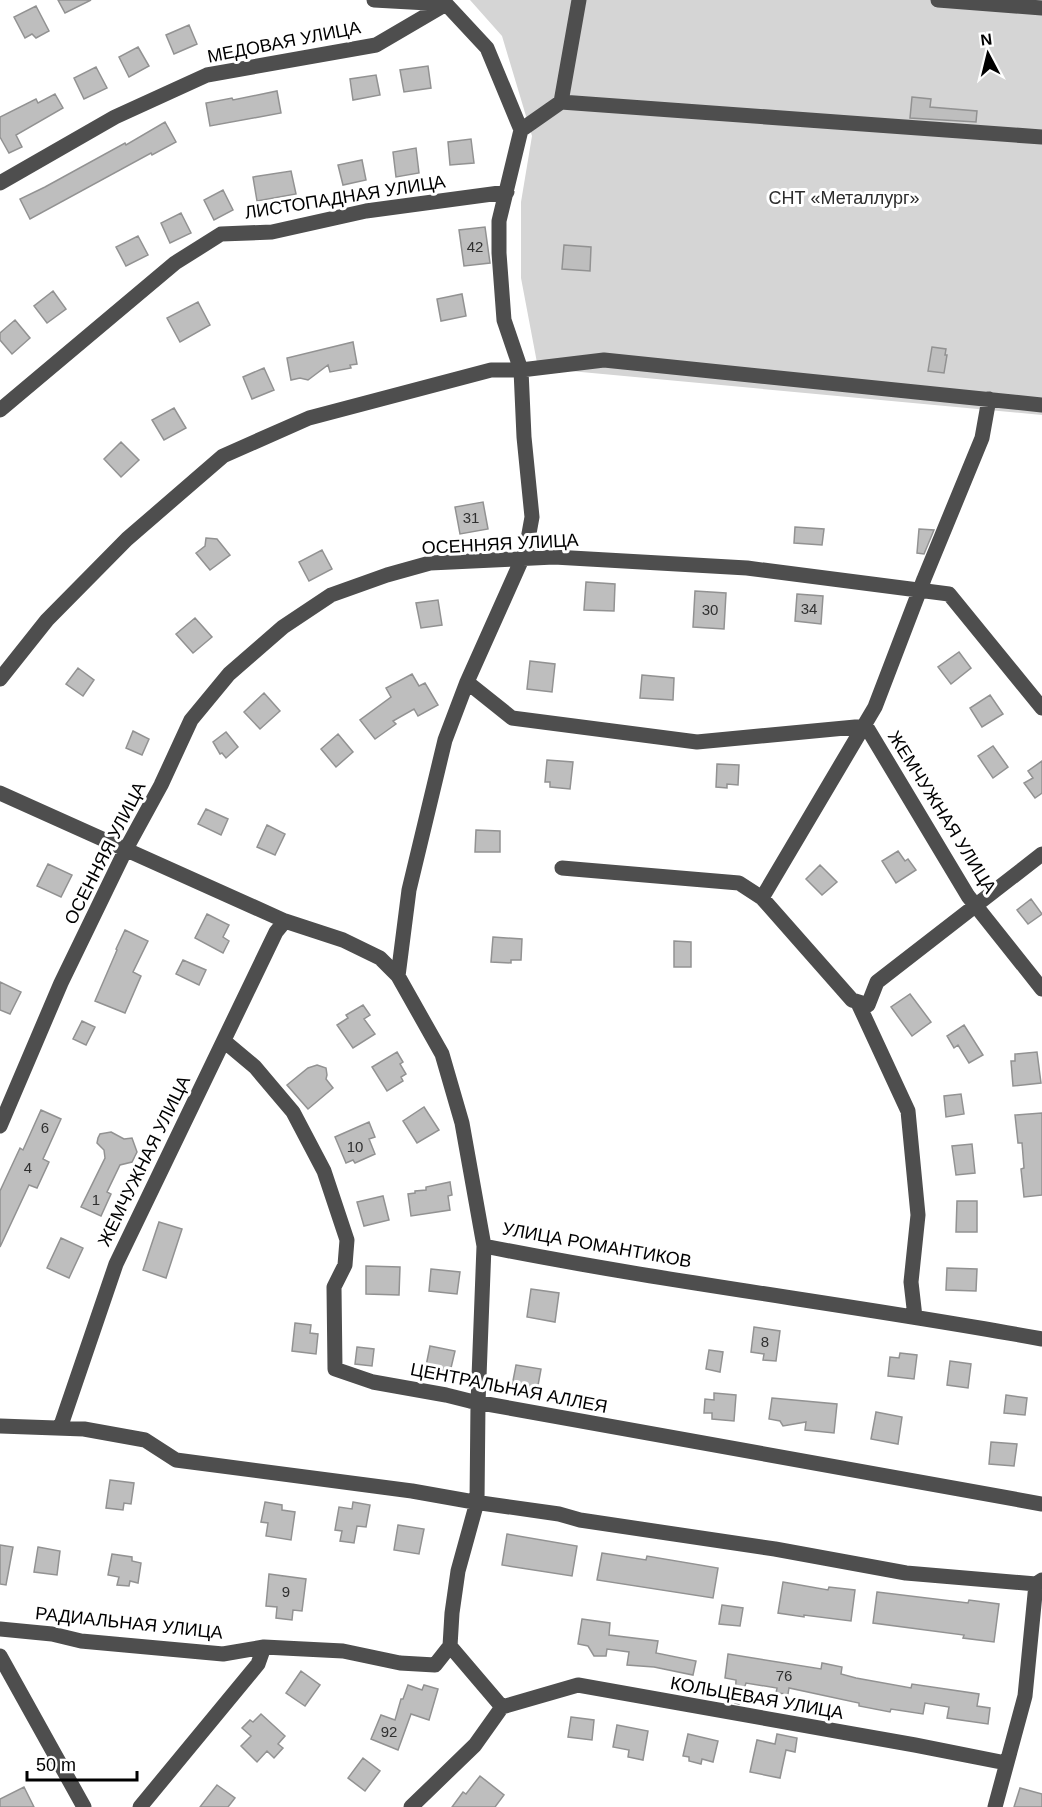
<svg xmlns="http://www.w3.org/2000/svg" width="1042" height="1807" font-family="Helvetica,sans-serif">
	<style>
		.green { fill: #d5d5d5 }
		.building { fill: #bebebe; stroke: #929292; stroke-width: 1.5 }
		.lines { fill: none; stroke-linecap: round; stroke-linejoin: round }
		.minor { stroke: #4e4e4e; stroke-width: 15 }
		.labels { text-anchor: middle; stroke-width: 6; stroke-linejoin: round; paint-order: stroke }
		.number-label { font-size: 15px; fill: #303030 }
		.street-label { font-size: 18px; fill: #000; stroke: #fff }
		.park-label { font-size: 18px; fill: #2c2c2c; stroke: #fff }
	</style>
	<rect width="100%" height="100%" fill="#fff"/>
	<path class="green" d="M470,0H1042V415L538,368L521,278V202L532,136L502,36Z"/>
	<path class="building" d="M58,0H91L65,13Z
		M36,6L49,31L36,38L32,34L25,38L14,17Z
		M189,25L197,44L174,54L166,35Z
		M138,47L149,66L129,77L119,57Z
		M428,66L431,88L404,92L400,70Z
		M96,67L107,88L84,99L74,78Z
		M376,75L380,95L353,100L350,79Z
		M277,91L281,113L210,126L206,103L232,98L233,100Z
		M55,94L63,108L16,135L22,147L9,153L0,137V117L36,99L38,103Z
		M912,97L931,99L930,107L977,111L976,122L910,118Z
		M165,122L176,142L152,155L151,153L30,219L20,199L45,187L125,143L126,145Z
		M471,139L474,163L450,165L448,142Z
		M416,148L419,173L396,177L393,152Z
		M362,160L366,180L343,185L338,165Z
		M291,171L296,194L257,201L253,177Z
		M223,190L233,210L214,220L204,200Z
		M181,213L191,233L170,243L161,223Z
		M485,227L490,263L464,266L459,230Z
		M138,236L148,255L126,266L116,247Z
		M564,245L591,247L590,271L562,269Z
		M53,291L66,309L47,323L34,306Z
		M462,294L466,316L441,321L437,299Z
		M198,302L210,325L180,342L167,318Z
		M15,320L30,338L12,354L0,340V333Z
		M353,342L357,364L350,365L351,368L330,372L328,365L308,380L300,378L291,380L287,358Z
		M932,347L946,349L945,355H947L944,373L928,371Z
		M264,368L274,390L252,399L243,377Z
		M174,408L186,428L164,440L152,420Z
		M121,442L139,460L121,477L104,459Z
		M483,502L488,529L460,534L455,507Z
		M795,527L824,529L822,545L794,543Z
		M919,529L934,530L924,554L917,553Z
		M206,538L217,539L230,555L210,570L196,553L205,546Z
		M322,550L332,569L309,581L299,562Z
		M586,582L615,584L614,611L584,610Z
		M695,591L726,593L724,629L693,627Z
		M797,594L823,596L821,624L795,621Z
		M438,600L442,625L421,628L416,603Z
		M195,618L212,637L193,653L176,634Z
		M959,652L971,668L951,684L938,667Z
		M530,661L555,664L552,692L527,689Z
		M78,668L94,680L83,696L66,684Z
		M412,674L419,686L425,683L438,705L418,716L414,709L393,721L396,724L375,739L360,720L391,697L386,688Z
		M642,675L674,678L673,700L640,698Z
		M264,693L280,711L260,729L244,712Z
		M990,695L1003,714L982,727L970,708Z
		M133,731L149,739L142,755L126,748Z
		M226,732L238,747L226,758L222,753L220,754L213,742Z
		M338,734L353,752L336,767L321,749Z
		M993,746L1008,767L993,778L978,756Z
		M547,760L573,762L570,789L550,787V782H545Z
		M1042,761V793L1035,798L1024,783L1033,778L1028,771Z
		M717,764L739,765L738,785L727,784V788L716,787Z
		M206,809L228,819L221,835L198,824Z
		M267,825L285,834L275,855L257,847Z
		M476,830L500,831V852H475Z
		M898,851L905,861L908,859L916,870L896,883L882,861Z
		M48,864L72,875L61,897L37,886Z
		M820,865L837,882L822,895L806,879Z
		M1031,899L1042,914L1028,924L1017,910Z
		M207,914L229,925L223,937L229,941L223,953L195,938Z
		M125,930L148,941L133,972L141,976L125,1013L95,1001L117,950L116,949Z
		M493,937L522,939L521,960H511V963L491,962Z
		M674,941L691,942V967H674Z
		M183,960L206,970L199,985L176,974Z
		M0,982L21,992L10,1014L0,1010Z
		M910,994L931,1022L912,1036L891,1007Z
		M363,1005L370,1015L364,1019L375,1034L353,1048L337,1025L348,1018L346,1015Z
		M82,1021L95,1027L86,1045L73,1039Z
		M964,1025L983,1055L969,1063L958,1045L954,1048L947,1036Z
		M397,1052L403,1062L400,1064L406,1074L401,1077L403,1081L387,1091L372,1067Z
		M1037,1052L1041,1083L1013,1086L1011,1061H1015V1054Z
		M317,1065L326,1068L327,1075L326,1079L333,1088L308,1109L287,1085L308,1068Z
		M961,1094L964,1114L946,1117L944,1096Z
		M424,1107L439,1130L417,1143L403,1121Z
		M41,1110L61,1119L43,1159L49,1162L37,1188L29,1185L0,1247V1191L20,1148L23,1150Z
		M1042,1113V1195L1024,1197L1021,1169L1024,1168L1022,1143H1018L1015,1115Z
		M369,1122L375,1137L369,1139L375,1154L355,1163L353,1160L346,1163L335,1137Z
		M111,1132L124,1139L132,1138L137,1152L132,1162L120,1165L107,1192L111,1194L101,1216L81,1207L105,1158L104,1150L97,1143L98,1138L100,1134Z
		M972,1144L975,1173L956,1175L952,1146Z
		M450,1182L452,1195L448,1196L450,1210L411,1216L408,1194L415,1193V1191L426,1190V1187Z
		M383,1196L389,1220L364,1226L357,1202Z
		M957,1201H977V1232H956Z
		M159,1222L182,1229L166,1278L143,1270Z
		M61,1238L83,1248L69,1278L47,1268Z
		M366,1266L400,1267L399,1295L366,1294Z
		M947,1268L977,1269L976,1291L946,1290Z
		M431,1269L460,1272L457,1294L429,1291Z
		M531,1289L559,1293L555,1322L527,1317Z
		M295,1323L311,1325L310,1333L318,1334L316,1354L292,1351Z
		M754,1327L780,1331L776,1361L763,1360L764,1354L751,1352Z
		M430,1346L455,1351L450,1372L426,1366Z
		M357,1347L374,1349L372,1366L355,1364Z
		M709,1350L723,1352L720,1372L706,1369Z
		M900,1353L917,1355L914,1379L888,1376L890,1357L899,1358Z
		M950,1361L971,1364L968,1388L947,1385Z
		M516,1365L541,1369L537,1391L512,1386Z
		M714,1393L736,1395L734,1421L712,1419V1413H704L705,1399L714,1400Z
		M1006,1395L1027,1398L1025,1415L1004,1413Z
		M772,1398L837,1404L834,1433L805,1430L806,1422L783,1426L780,1421L769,1419Z
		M876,1412L902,1417L898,1444L871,1439Z
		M991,1442L1017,1444L1014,1466L989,1464Z
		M110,1480L134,1483L131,1504L124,1503L123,1510L106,1508Z
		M265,1502L282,1505V1510L295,1512L291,1540L266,1536L268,1523L261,1522Z
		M353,1502L370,1505L366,1527L357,1526L354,1543L340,1541L342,1531L335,1530L339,1507L352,1509Z
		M398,1525L424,1529L419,1554L394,1550Z
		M507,1534L577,1546L572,1576L502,1565Z
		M0,1545L13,1547L6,1585L0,1584Z
		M38,1547L60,1551L57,1575L34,1572Z
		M602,1553L646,1560L647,1556L718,1568L713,1598L597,1580Z
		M112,1554L132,1557V1561L141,1563L138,1583L130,1581L129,1586L117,1585L119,1577L108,1575Z
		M269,1574L306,1579L302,1611L293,1610L292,1620L276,1618L277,1607L266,1606Z
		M783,1582L828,1590L829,1587L855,1590L851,1621L804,1615V1617L778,1613Z
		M877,1592L968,1603L969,1600L999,1604L994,1642L963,1638L964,1635L873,1623Z
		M722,1605L743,1608L740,1626L719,1624Z
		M582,1619L610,1623L609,1635L658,1641L656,1653L696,1661L693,1675L654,1667L627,1665L629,1652L607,1649L606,1656H594L588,1646L578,1644Z
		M728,1654L821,1669L822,1663L842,1667L841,1674L856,1678L911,1688L912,1684L979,1694L977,1706L990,1708L988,1724L947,1718L949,1707L925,1703L923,1714L891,1709L890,1712L859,1706V1703L789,1688L788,1694L776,1693L777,1688L746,1683L739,1704L735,1703L736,1680L725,1678Z
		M301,1671L320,1685L305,1706L286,1693Z
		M408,1685L422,1690L424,1685L438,1689L429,1720L411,1714L398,1750L371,1739L381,1715L395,1720L401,1699H403Z
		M261,1714L285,1736L278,1744L283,1748L274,1758L267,1751L257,1762L241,1746L251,1736L242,1728L250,1720L253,1722Z
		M571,1717L594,1720L592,1740L568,1737Z
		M617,1725L648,1731L643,1760L628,1757L629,1750L613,1747Z
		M688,1734L718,1741L713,1762L702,1759L701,1764L689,1761V1757L683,1756Z
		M777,1734L797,1738L795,1752L786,1750L780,1778L750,1772L757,1740L775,1744Z
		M363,1758L380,1771L365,1791L348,1778Z
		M480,1776L504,1795L495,1807H452L463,1792L466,1794Z
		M217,1785L235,1798L228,1807H200Z
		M24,1787L34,1807H0V1799Z
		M1020,1788L1042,1794V1807H1014Z"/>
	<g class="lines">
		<path class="minor" d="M374,0L446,4L487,48L521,130L499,221V253L504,320L521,370L524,437L532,517L526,550L467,682L445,740L409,890L398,976
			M938,0L1042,8
			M561,102L1042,137
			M521,130L561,102L579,0
			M0,183L115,117L207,75L376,45L446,4
			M0,410L175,263L221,234L272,232L366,211L507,192
			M0,679L47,620L127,539L223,456L309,418L491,370H521L604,360L1042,405
			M467,682L512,718L697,742L866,726L968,896L1042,989
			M0,793L285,921L343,940L380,958L398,976L442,1054L462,1123L484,1246C669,1283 857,1305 1042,1339
			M562,868L739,883L762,898L852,1000L868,1005L877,982L1042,854
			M762,898L875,707L924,579L982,438L989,399
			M858,1003L908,1111L918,1215L911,1282L915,1317
			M224,1041L255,1067L293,1112L324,1171L347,1240L345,1265L334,1287L335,1369L373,1382L446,1395L470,1401L1042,1504
			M0,1126L61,983L126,849L161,785L191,720L229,674L283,627L331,595L387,575L430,563L554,557L747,568L949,594L1042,708
			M0,1426L84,1429L145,1440L176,1460L412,1491L474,1502L559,1514L580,1520L775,1549L906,1573L1036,1584L1042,1580
			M60,1428L116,1264L276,932L285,921
			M0,1629L52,1634L81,1641L223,1654L264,1647L343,1651L400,1663L435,1665L450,1646L502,1707
			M450,1646L452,1613L458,1571L477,1502L478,1403L484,1246
			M0,1656L84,1807
			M140,1807L258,1664L264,1647
			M411,1807L475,1745L502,1707L578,1685L915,1745L1006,1763
			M995,1807L1025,1696L1036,1584"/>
	</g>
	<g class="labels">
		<g class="number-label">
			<text x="475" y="252">42</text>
			<text x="471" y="523">31</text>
			<text x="809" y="614">34</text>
			<text x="710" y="615">30</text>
			<text x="45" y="1133">6</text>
			<text x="355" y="1152">10</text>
			<text x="28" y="1173">4</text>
			<text x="96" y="1205">1</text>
			<text x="765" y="1347">8</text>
			<text x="286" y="1597">9</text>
			<text x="784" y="1681">76</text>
			<text x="389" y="1737">92</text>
		</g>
		<g class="street-label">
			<text transform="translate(284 42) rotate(-11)" y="6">МЕДОВАЯ УЛИЦА</text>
			<text transform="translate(345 197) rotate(-9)" y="6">ЛИСТОПАДНАЯ УЛИЦА</text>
			<text transform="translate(500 544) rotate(-3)" y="6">ОСЕННЯЯ УЛИЦА</text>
			<text transform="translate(942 812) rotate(58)" y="6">ЖЕМЧУЖНАЯ УЛИЦА</text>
			<text transform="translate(105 853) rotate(-63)" y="6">ОСЕННЯЯ УЛИЦА</text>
			<text transform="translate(144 1161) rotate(-64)" y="6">ЖЕМЧУЖНАЯ УЛИЦА</text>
			<text transform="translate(597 1245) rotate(10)" y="6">УЛИЦА РОМАНТИКОВ</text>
			<text transform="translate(509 1388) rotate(11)" y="6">ЦЕНТРАЛЬНАЯ АЛЛЕЯ</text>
			<text transform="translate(129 1623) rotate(6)" y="6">РАДИАЛЬНАЯ УЛИЦА</text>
			<text transform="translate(757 1698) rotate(10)" y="6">КОЛЬЦЕВАЯ УЛИЦА</text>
		</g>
		<g class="park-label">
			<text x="844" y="204">СНТ «Металлург»</text>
		</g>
	</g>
	<g transform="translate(988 54) rotate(353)" stroke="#ffffff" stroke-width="4.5" paint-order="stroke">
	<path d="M0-4.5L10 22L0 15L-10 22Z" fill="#000000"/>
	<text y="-9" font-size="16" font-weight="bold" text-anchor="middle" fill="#000000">N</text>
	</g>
	<path d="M27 1771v9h110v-9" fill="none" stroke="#000000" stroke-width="3"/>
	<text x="36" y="1771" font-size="18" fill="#000000" stroke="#ffffff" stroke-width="4.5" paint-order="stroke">50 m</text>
</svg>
